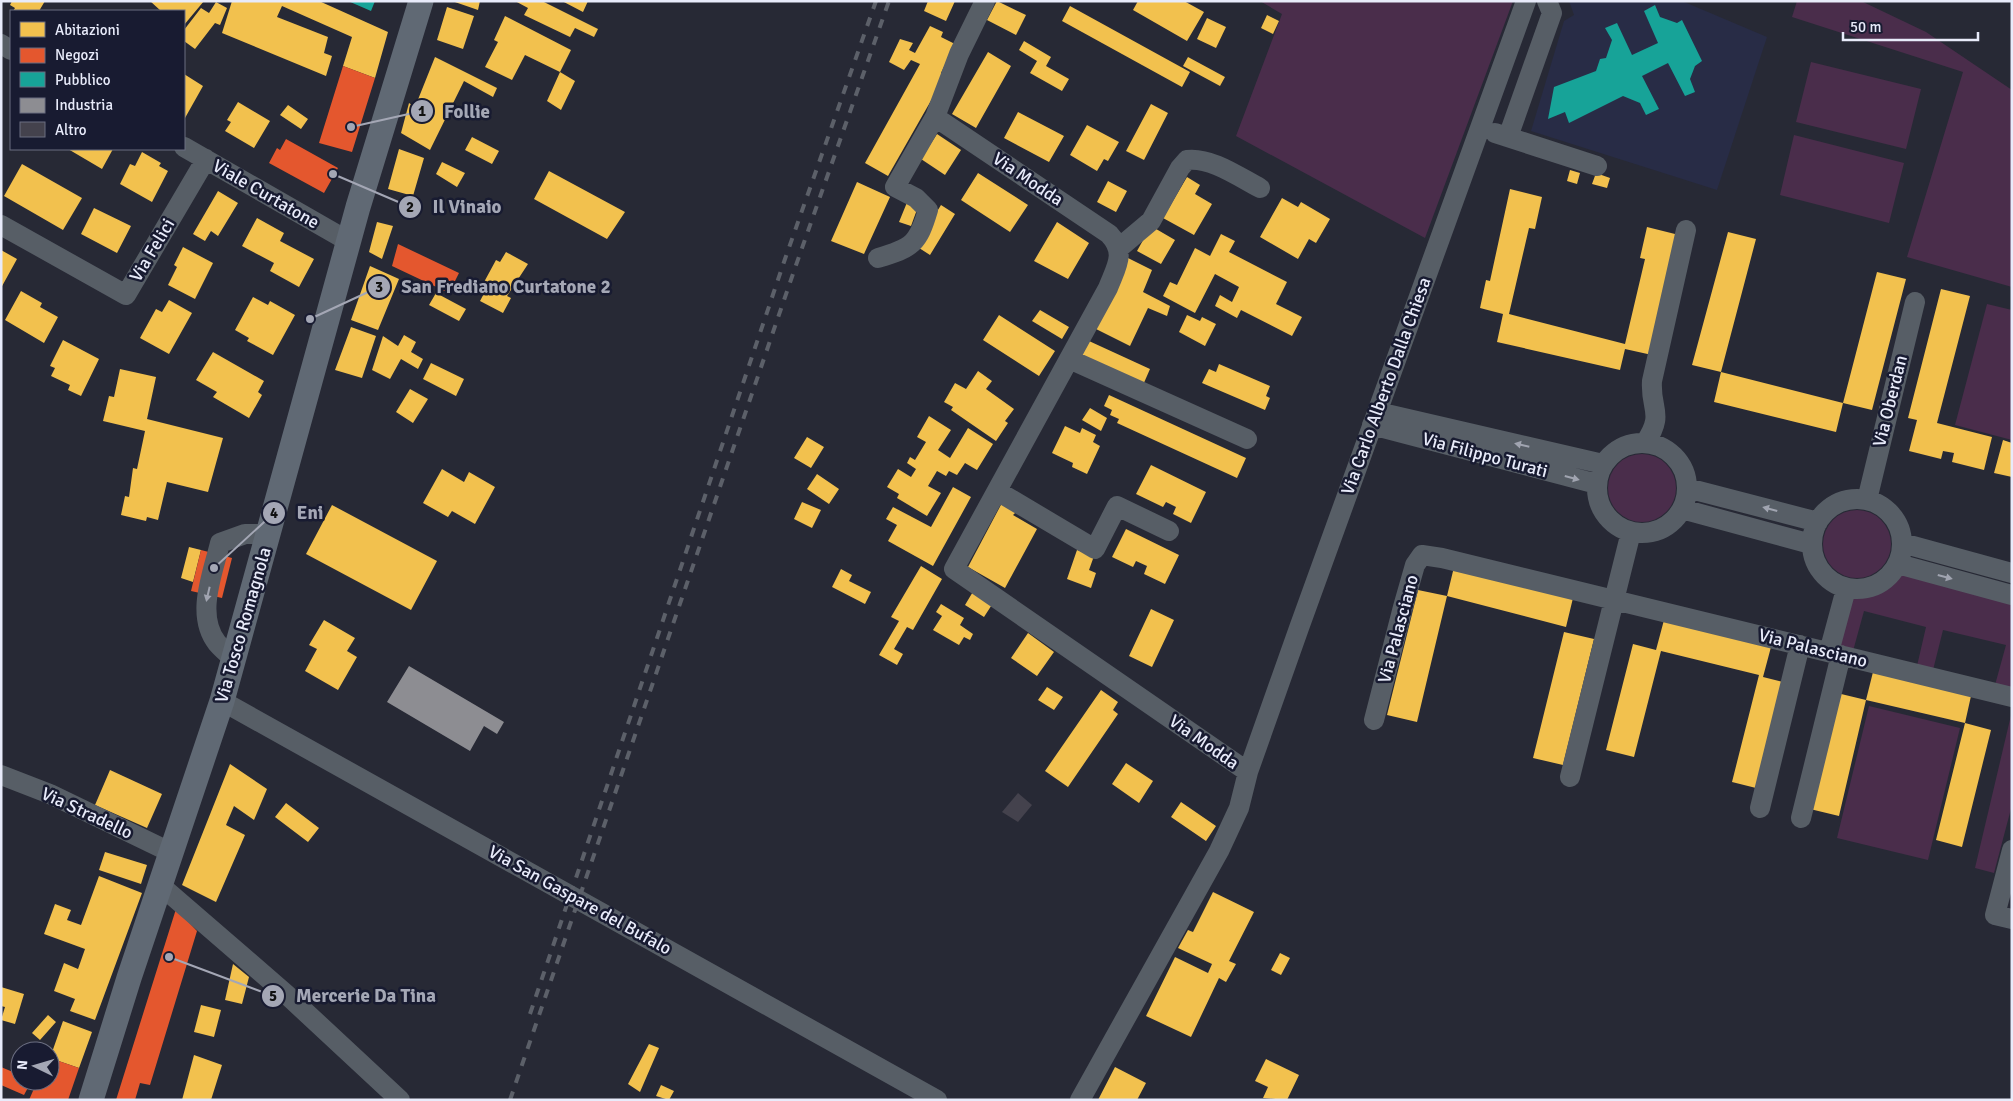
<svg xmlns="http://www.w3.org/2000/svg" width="2013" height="1101" font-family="Signika,sans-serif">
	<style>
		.built { fill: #282c46 }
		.green { fill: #4a2d4b }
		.homes { fill: #f2c14e }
		.shops { fill: #e4572e }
		.public { fill: #17a398 }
		.industry { fill: #8d8d92 }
		.building { fill: #44424d }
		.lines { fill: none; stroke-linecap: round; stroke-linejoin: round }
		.minor { stroke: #575e66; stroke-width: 20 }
		.major { stroke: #606974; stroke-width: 25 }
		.rail { stroke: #5c6069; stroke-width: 4; stroke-dasharray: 9 9; stroke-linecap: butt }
		.oneway { fill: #a0a4b0 }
		.labels { text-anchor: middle; stroke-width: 5; stroke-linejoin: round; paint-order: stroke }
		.street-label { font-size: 18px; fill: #e8ebfa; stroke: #181b31 }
		.leader { fill: none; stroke: #a4a7b5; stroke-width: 2 }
		.callout-dot { fill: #a4a7b5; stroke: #181b31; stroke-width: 2 }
		.mark-label { font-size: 15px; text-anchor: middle; font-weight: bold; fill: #111 }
		.callout-label { font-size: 19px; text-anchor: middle; font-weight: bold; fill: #a4a7b5; stroke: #181b31; stroke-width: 5; stroke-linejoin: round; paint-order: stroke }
	</style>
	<rect width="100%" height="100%" fill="#272935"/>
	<path class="built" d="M1569,1H1682L1767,37L1717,190L1531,131L1564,21L1574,15Z"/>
	<path class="green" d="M1260,1H1513L1425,238L1236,136L1282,14Z
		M1797,1H1861L1926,32L2012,90V287L1907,257L1963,72L1792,17Z
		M1811,62L1921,89L1906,149L1796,122Z
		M1794,135L1904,163L1889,223L1780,195Z
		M1987,304L2012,310V440L1955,425Z
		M1608 488a34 34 0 1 1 68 0a34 34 0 1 1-68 0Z
		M1823 544a34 34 0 1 1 68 0a34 34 0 1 1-68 0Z
		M1900,573L2012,602V689L1995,685L2006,645L1943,630L1933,670L1917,666L1926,627L1864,611L1853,651L1838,647L1853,596L1876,591Z
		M1869,706L1960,728L1928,860L1837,838Z
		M2012,711V805L1994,873L1975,868Z"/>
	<path class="homes" d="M12,1H45L39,11H13L15,8L10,5Z
		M150,1H204L184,25V11H161Z
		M232,1H319L388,32L375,78L343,66L352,37L282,6L277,17L328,37L324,53L332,56L326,76L222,33Z
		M452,1H480L478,10Z
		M515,1H542L598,29L594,37L575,28L570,37L524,15L528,8Z
		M562,1H588L583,12Z
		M928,1H955L946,21L924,11Z
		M997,1L1026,15L1016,35L987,20Z
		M1138,1H1184L1204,12L1187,41L1133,10Z
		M216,2L227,8L220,25L215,23L195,49L184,41V30L201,8L209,13Z
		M1070,6L1190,72L1182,87L1062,21Z
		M447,7L474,16L463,49L437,40Z
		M1267,15L1279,21L1273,34L1261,28Z
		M505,16L571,50L560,72L525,55L512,80L485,67L498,42L494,40Z
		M1207,18L1226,27L1216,48L1197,39Z
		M930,26L943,32L941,37L955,44L941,73L945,76L888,176L865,163L920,64L911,60L904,70L889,62L900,39L913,43L909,50L915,53Z
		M1024,41L1051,57L1046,66L1069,79L1062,91L1030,73L1037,61L1019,50Z
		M988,52L1011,66L976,128L952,114Z
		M435,57L497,88L493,97L464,81L430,150L401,133L409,103L415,107Z
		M1188,57L1225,77L1220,86L1183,66Z
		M560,72L575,81L561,110L547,101Z
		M184,74L203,86L185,118H184Z
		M238,102L270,121L254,148L225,131L231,122L227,120Z
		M1151,104L1168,113L1144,160L1126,151Z
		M288,105L308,119L301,129L280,115Z
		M1018,112L1064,136L1049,162L1004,138Z
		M1087,125L1119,142L1108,161L1104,159L1097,171L1070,155Z
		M937,134L961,150L945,175L921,159Z
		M472,137L499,151L492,164L465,150Z
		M68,149H113L102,169Z
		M399,149L424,158L413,196L388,189Z
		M142,152L161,163L159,166L168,171L152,202L120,184L130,164L135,166Z
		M442,162L465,173L457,187L436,174Z
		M22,164L82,198L63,230L4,196Z
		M1570,170L1580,173L1577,184L1567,181Z
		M549,171L625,212L607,239L534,199Z
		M978,173L1028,205L1010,232L961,200Z
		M1596,173L1610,178L1607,188L1592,184Z
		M1187,177L1200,185L1195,194L1212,204L1194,235L1163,218Z
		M1108,181L1127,191L1116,212L1097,202Z
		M857,182L890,197L864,254L831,241Z
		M1510,189L1542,197L1535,229L1529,228L1509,314L1625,344L1645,259L1640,258L1647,227L1679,235L1652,355L1625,349L1620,370L1497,342L1503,314L1480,308L1486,280L1490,281Z
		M218,191L238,203L218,236L211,231L205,241L193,234Z
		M1282,198L1298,207L1301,202L1330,219L1316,243L1309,239L1298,259L1260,237Z
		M908,200L919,204L911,226L899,222Z
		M941,205L955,214L930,255L916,246Z
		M94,208L131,226L117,253L81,234Z
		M257,218L284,233L280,241L314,259L299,287L270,271L274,263L242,246Z
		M377,222L393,226L382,259L369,252Z
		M1057,222L1089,243L1068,279L1034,261Z
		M1151,226L1175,240L1161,264L1137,251Z
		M1728,232L1756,239L1721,372L1692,365Z
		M1221,234L1235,241L1229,252L1287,282L1276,304L1302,317L1292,336L1241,310L1237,318L1215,306L1220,295L1232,302L1239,287L1215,274L1195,313L1163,296L1170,282L1177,285L1195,248L1210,256Z
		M183,247L213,263L195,299L168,285L177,267L174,265Z
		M1,250L17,259L1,288Z
		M506,252L528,264L507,296L511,298L503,313L480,301L488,286L483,284L496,260L500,262Z
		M1128,258L1152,270L1143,292L1170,306L1167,316L1148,308L1130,346L1096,329Z
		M370,266L399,279L378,330L351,320Z
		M1877,272L1906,279L1872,410L1843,403Z
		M1941,289L1970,296L1937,423L1992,437L1984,470L1952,462L1954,453L1943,451L1941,459L1909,451L1917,420L1908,418Z
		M21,291L42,303L40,307L58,317L44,343L5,320Z
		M436,293L466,309L459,321L429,305Z
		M253,297L268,305L270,301L295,315L273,355L247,341L249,338L235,330Z
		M169,300L192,313L169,354L140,338L156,309L162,312Z
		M1040,310L1069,327L1062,339L1032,321Z
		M999,315L1055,351L1039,376L983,340Z
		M1187,315L1200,321L1202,317L1216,324L1205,346L1179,332Z
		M351,327L376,336L362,378L335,370Z
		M404,335L416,342L411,352L423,359L418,369L401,359L390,379L372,370L383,336L398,346Z
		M63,340L99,359L81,396L68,390L70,385L51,376L55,368L50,366Z
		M1089,341L1150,369L1143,385L1080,357Z
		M213,352L264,381L258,392L262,395L249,418L213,397L217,392L196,380Z
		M431,363L464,379L456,396L423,379Z
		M1219,364L1270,386L1266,396L1270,398L1265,410L1202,383L1209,369L1216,372Z
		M120,369L156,377L147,419L223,438L208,492L167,482L158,520L147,517L146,521L121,515L125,496L129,497L133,468L137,469L145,431L103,421L109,396L114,397Z
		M978,371L992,381L986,389L1014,409L1005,421L1008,423L996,441L951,410L953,407L944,402L955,383L966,389Z
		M1721,372L1843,403L1836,432L1714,402Z
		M410,389L428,399L413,423L396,412Z
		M1109,395L1246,458L1237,478L1117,423L1119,419L1110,415L1112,410L1104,406Z
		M1090,408L1107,418L1101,431L1082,420Z
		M929,416L951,430L938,450L950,458L968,428L993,444L977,470L965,463L957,475L949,471L946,476L937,471L928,486L941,493L927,516L897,498L899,494L887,487L898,469L911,477L916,469L907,463L910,457L915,460L926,442L917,437Z
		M1065,426L1080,433L1082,428L1096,435L1093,442L1100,446L1087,474L1072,467L1073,463L1052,453Z
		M807,437L824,447L811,468L794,458Z
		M2003,440L2012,443V477L1994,473Z
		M1151,465L1206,492L1191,523L1173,514L1176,507L1166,502L1163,507L1136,494Z
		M442,469L464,482L469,472L495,487L475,524L452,511L448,517L423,503Z
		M817,474L839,489L829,504L807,489Z
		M953,487L971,497L933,566L888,541L897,525L886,519L893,507L931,527Z
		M1003,501L1018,510L1013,515L1037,529L1005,588L968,567Z
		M802,502L821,510L812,528L794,519Z
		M332,505L437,561L411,610L306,554Z
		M1126,529L1179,555L1165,584L1144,574L1147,566L1136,561L1133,567L1112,557Z
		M189,547L201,550L193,582L181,578Z
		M1077,550L1094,556L1089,570L1096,573L1091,588L1067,579Z
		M921,566L942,579L913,630L907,627L894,649L903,654L897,665L879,655L899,621L891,617Z
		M1454,567L1573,598L1566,627L1447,596Z
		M841,569L852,575L849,581L871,592L865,604L832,587Z
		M974,590L993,603L984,617L965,605Z
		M1418,590L1447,596L1417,722L1387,715Z
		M941,604L964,618L960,625L973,634L970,640L964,637L959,645L933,630L942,616L936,612Z
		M1151,609L1174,620L1152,667L1129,656Z
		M324,620L355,638L347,651L357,657L338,690L305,671L317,649L309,645Z
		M1664,620L1771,647L1763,677L1787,683L1760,789L1732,782L1759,675L1661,651L1634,757L1606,750L1633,644L1656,650Z
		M1564,632L1594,639L1563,765L1533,758Z
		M1028,633L1054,652L1037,676L1011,658Z
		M1873,672L1971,696L1965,723L1991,730L1962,847L1936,840L1965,723L1866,700L1839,816L1810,809L1837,693L1866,700Z
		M1047,687L1063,697L1054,710L1038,700Z
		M1101,690L1118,702L1113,710L1118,714L1068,787L1045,771Z
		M1126,763L1153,781L1139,803L1112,784Z
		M230,764L267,789L254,820L234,806L226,825L245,835L216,902L182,885Z
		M110,770L162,794L147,828L95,805Z
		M1181,802L1216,826L1206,841L1171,817Z
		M286,803L319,828L308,842L275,817Z
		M105,852L147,865L141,884L99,870Z
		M99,876L142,893L95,1020L70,1011L75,999L54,991L64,963L78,969L85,949L44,934L55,904L71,910L67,920L81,925Z
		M1213,892L1254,912L1229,961L1236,964L1226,982L1219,978L1191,1037L1146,1016L1175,957L1208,973L1212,964L1178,948L1188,930L1193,932Z
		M1280,953L1290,958L1281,975L1271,970Z
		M233,964L249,977L242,1004L225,1000Z
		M1,987L24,994L15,1024L1,1020L5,1007L1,1006Z
		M201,1005L221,1010L214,1037L194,1032Z
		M48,1015L56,1022L40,1040L32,1033Z
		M63,1021L92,1032L79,1068L50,1058Z
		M649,1044L659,1048L640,1092L628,1084Z
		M194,1055L222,1065L211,1100H182Z
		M1266,1059L1299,1075L1287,1100L1263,1098L1268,1087L1255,1081Z
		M1115,1067L1146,1083L1137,1100H1098Z
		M661,1085L674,1091L669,1100L656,1096Z"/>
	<path class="shops" d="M343,66L375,78L352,152L319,143Z
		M286,139L338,168L324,193L269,163L277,148L280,150Z
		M398,244L459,273L449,293L392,266Z
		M201,550L232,558L222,598L191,591Z
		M176,909L197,931L150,1085L140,1083L135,1100H116Z
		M50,1058L79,1068L68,1100H29L36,1084L31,1082L24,1095L1,1085V1067L20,1075V1081H50Z"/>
	<path class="public" d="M348,1H375L371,11Z
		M1655,5L1660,17L1677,23L1682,20L1702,61L1695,66L1690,79L1695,92L1685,96L1668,63L1642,76L1659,109L1646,115L1640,103L1623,96L1569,123L1565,112L1548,119L1554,87L1596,71L1600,59L1606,58L1612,40L1605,28L1617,23L1632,55L1658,43L1644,11Z"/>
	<path class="industry" d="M409,666L504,722L497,734L484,726L470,751L387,702Z"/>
	<path class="building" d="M1018,793L1032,805L1018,822L1002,812Z"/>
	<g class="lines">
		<path class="minor" d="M985,1L959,54L935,117L1109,234C1127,253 1116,267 1108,288L954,569L1248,772
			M1,44L11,50
			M1495,133L1597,166
			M1508,137L1552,13L1547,1
			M184,147L348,241
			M1,225L126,295L206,159
			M1119,248L1151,221L1180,168L1187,160C1211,157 1239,177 1260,188
			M878,258C912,248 918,244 928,210L916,198L895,187L935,117
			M1069,359L1247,439
			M1378,412L1603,464
			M1372,425L1597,484
			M1597 488a45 45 0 1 1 90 0a45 45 0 1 1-90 0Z
			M1645,443C1665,413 1650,410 1652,381L1686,230
			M1687,488L1818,522
			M997,491L1095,549L1117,506L1169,531
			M1812 544a45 45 0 1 1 90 0a45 45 0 1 1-90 0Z
			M1867,500L1915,302
			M1682,509L1811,544
			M1902,543L2012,573
			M1898,564L2012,595
			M1829,652L1846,589
			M234,659C228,654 222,649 217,643C195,615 213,573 220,543L245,534H268
			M222,701L937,1100
			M1374,720L1403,607L1415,565L1422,555L1442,558L2012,697
			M1,775L50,794L172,853
			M1570,777L1631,532
			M1760,808L1800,645
			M1801,818L1841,655
			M2012,850L1995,915L2012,919
			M160,885L286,994L400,1100
			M1080,1100L1219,851L1239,808L1248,772L1299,628L1526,1"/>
		<path class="major" d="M91,1100L129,978L222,701L358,207L421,1"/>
		<path class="rail" d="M530,1014L785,259L876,1
			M510,1100L795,268L889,1"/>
	</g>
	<defs><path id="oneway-solid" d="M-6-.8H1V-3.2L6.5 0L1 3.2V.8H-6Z" transform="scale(1.25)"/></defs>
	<g class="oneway">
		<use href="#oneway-solid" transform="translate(1522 445) rotate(-167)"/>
		<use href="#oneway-solid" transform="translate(1572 478) rotate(15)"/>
		<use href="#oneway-solid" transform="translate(1770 509) rotate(-165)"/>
		<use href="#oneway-solid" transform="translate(1945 577) rotate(15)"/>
		<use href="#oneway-solid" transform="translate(208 594) rotate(103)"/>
	</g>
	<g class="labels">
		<g class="street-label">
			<text transform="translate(1028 179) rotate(34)" y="6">Via Modda</text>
			<text transform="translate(266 194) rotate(30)" y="6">Viale Curtatone</text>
			<text transform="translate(152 250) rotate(-59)" y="6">Via Felici</text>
			<text transform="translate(1386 386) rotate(-70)" y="6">Via Carlo Alberto Dalla Chiesa</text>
			<text transform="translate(1890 401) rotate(-76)" y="6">Via Oberdan</text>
			<text transform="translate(1485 455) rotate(15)" y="6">Via Filippo Turati</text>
			<text transform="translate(243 625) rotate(-74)" y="6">Via Tosco Romagnola</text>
			<text transform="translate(1398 629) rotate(-75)" y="6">Via Palasciano</text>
			<text transform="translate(1813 648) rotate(14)" y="6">Via Palasciano</text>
			<text transform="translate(1204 742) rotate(35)" y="6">Via Modda</text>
			<text transform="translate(87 813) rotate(25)" y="6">Via Stradello</text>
			<text transform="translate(580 900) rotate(29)" y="6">Via San Gaspare del Bufalo</text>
		</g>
	</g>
	<path class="leader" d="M351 127L422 111M333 174L410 207M310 319L379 287M214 568L274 513M169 957L273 996"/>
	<g class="callout-dot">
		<circle cx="351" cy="127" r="5"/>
		<circle cx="333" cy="174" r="5"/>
		<circle cx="310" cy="319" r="5"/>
		<circle cx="214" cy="568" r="5"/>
		<circle cx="169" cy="957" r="5"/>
		<circle cx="422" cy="111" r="12"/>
		<circle cx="410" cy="207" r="12"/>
		<circle cx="379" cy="287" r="12"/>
		<circle cx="274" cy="513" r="12"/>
		<circle cx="273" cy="996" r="12"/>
	</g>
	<g class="mark-label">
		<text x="422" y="116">1</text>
		<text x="410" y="212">2</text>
		<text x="379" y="292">3</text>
		<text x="274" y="518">4</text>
		<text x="273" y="1001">5</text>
	</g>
	<g class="callout-label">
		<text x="467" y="118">Follie</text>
		<text x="467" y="213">Il Vinaio</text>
		<text x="506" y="293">San Frediano Curtatone 2</text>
		<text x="310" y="519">Eni</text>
		<text x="366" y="1002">Mercerie Da Tina</text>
	</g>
	<rect width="2013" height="1101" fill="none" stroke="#e8ebfa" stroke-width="5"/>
	<rect x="10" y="10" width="175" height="140" fill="#181b31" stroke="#6b6e81"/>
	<rect x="20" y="22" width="25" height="15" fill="#f2c14e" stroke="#6b6e81"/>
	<text x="55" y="35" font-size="15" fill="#e8ebfa">Abitazioni</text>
	<rect x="20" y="48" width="25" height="15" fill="#e4572e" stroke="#6b6e81"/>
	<text x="55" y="60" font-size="15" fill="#e8ebfa">Negozi</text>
	<rect x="20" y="72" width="25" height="15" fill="#17a398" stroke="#6b6e81"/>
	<text x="55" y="85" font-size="15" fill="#e8ebfa">Pubblico</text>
	<rect x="20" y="98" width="25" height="15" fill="#8d8d92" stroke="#6b6e81"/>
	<text x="55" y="110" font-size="15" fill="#e8ebfa">Industria</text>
	<rect x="20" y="122" width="25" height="15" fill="#44424d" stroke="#6b6e81"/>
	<text x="55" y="135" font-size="15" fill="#e8ebfa">Altro</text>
	<g transform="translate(35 1066) rotate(275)"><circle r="24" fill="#181b31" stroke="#6b6e81"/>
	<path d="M0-4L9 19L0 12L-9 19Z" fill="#a4a7b5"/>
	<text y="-8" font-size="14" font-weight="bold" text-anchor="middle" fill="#e8ebfa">N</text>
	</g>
	<path d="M1843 32v8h135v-8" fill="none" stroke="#e8ebfa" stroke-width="2.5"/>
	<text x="1850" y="32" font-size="15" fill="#e8ebfa" stroke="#181b31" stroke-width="4" paint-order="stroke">50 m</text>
</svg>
